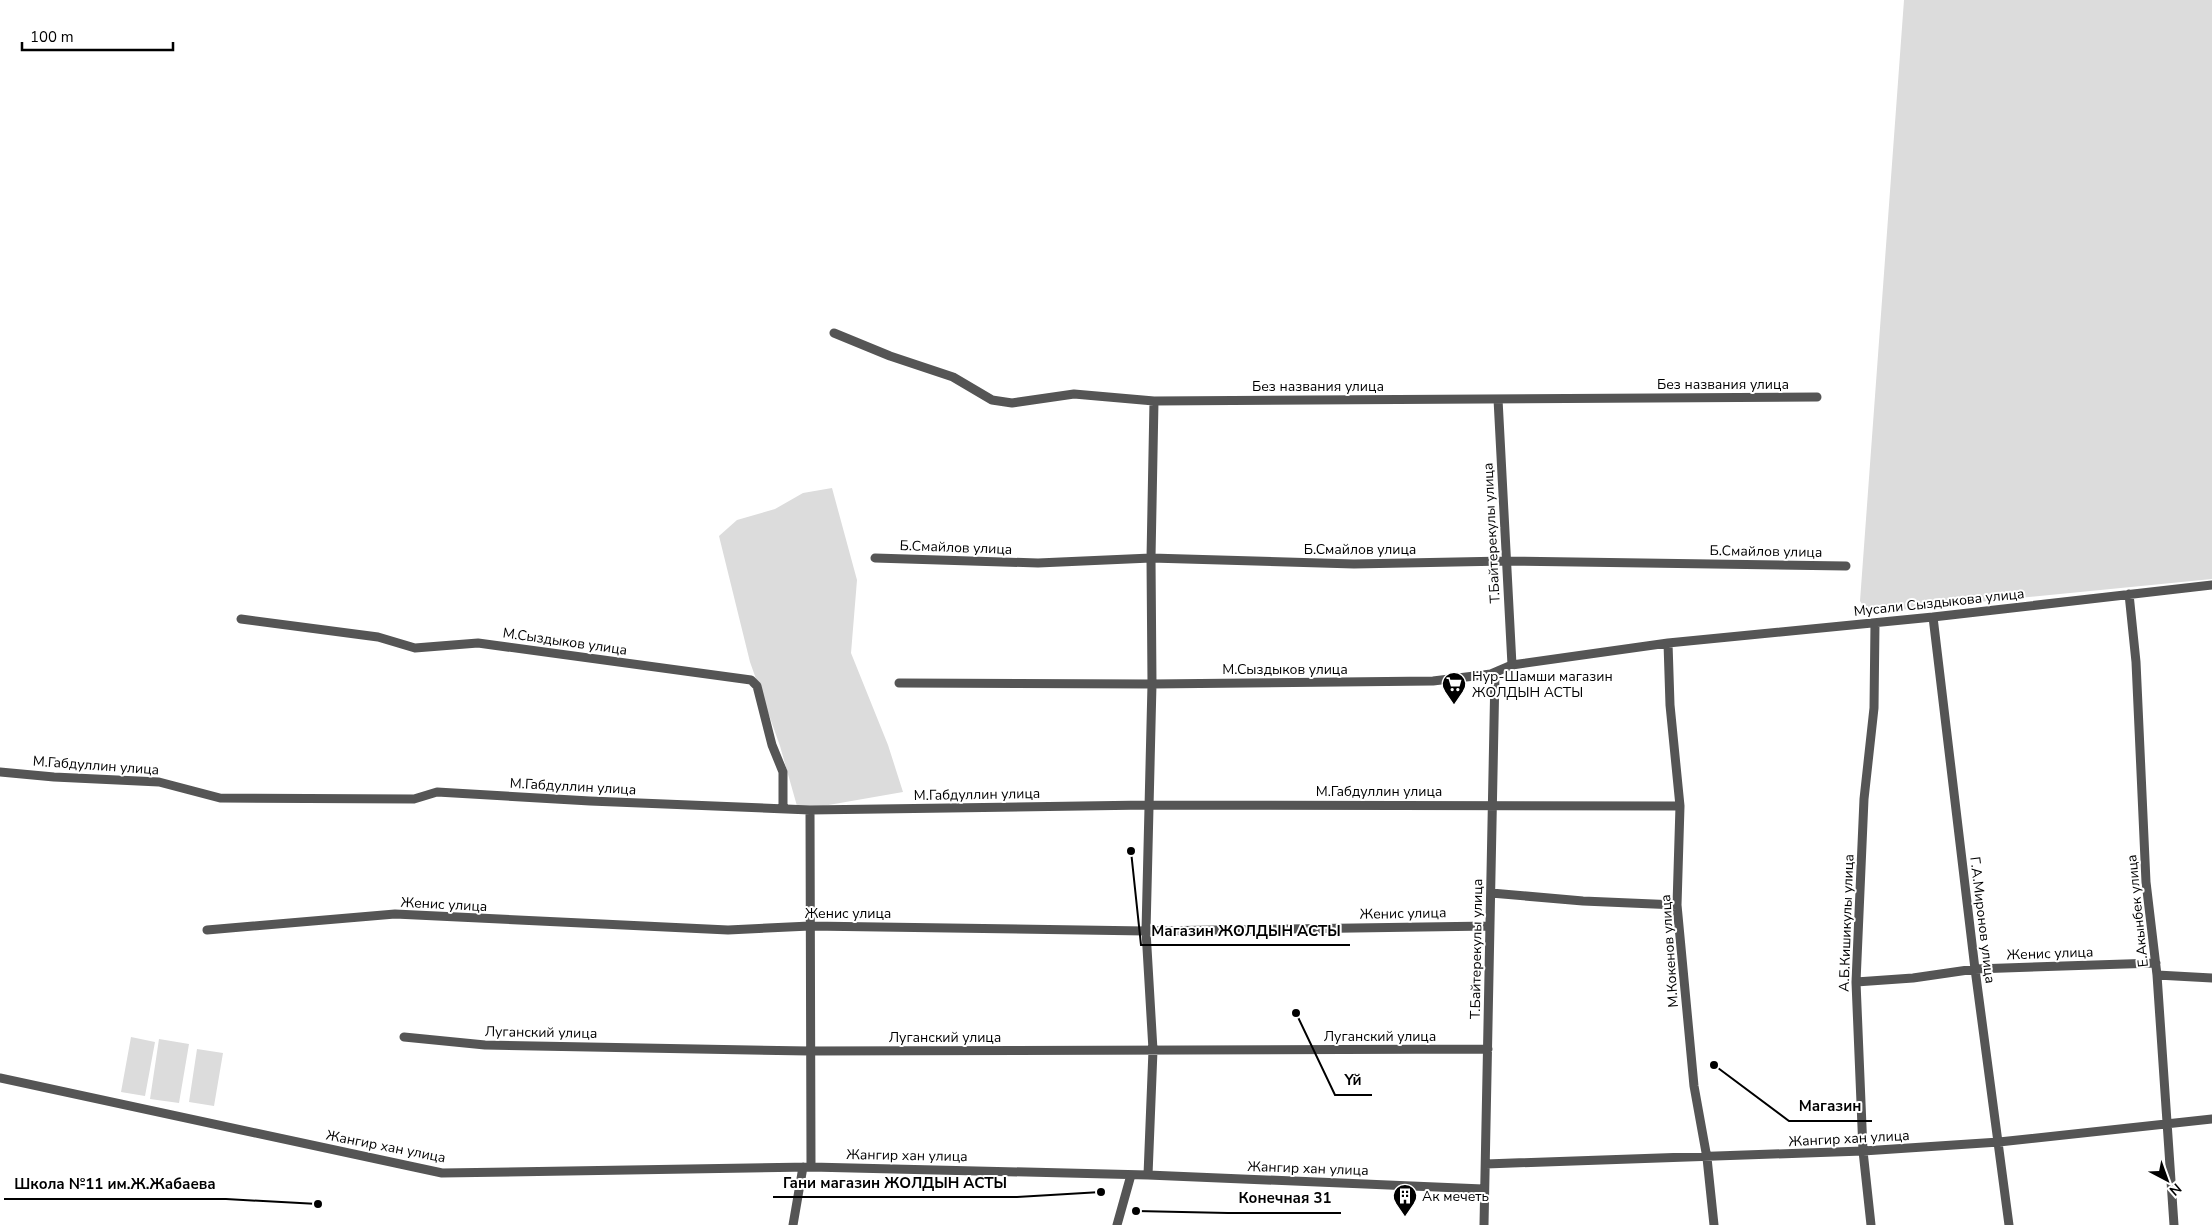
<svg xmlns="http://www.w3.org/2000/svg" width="2212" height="1225" font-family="'Nunito Sans',sans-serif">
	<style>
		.green { fill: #dcdcdc }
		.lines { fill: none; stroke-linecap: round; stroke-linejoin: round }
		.minor { stroke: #555; stroke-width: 9 }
		.labels { text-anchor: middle; stroke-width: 4; stroke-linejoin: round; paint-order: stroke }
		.street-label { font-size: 14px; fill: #000; stroke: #fff }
		.poi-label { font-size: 14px; fill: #000; stroke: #fff; text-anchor: start }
		.leader { fill: none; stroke: #000; stroke-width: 2 }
		.callout-dot { fill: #000; stroke: #fff; stroke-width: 2 }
		.callout-label { font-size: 15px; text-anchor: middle; font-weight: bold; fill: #000; stroke: #fff; stroke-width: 4; stroke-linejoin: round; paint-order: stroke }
	</style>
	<rect width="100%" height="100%" fill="#fff"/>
	<path class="green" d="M1904,0H2212V579L1868,613L1860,601Z
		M832,488L857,580L851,653L888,745L903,792L817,807L797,806L780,746L750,662L719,536L737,520L775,509L803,493Z
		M131,1037L155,1042L145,1096L121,1092Z
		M159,1039L189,1044L179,1103L150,1099Z
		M197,1049L223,1053L214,1106L189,1102Z"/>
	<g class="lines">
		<path class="minor" d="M834,333L890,356L953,377L992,400L1012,403L1074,394L1154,401L1817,397
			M1498,399L1512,665
			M875,558L1038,563L1151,558L1354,564L1506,561L1846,566
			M2129,594L2136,662L2146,882L2157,975L2174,1225
			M1933,617L1975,969L2009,1225
			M241,619L378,637L415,648L478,643L751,680L757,686L772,745L783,772V809
			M1668,643L1670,705L1680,806L1677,905L1694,1086L1707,1158L1714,1225
			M899,683L1152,684L1433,681L1491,674L1512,665L1668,643L1933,617L2212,585
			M0,772L54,777L159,782L220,798L414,799L437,792L590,801L810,810L1147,805L1680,806
			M810,810L811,1167
			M1491,893L1583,901L1677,905
			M207,930L395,914L728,930L810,926L1146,931L1490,926
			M2157,975L2212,978
			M1856,982L1913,978L1975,969L2156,963
			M404,1037L485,1045L809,1051L1488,1049
			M0,1078L442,1173L811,1167L1148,1175L1483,1189
			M1486,1164L1863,1151L1999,1142L2212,1119
			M1148,1175L1153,1050L1146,931L1152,684L1151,558L1154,401
			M793,1225L803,1167
			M1117,1225L1131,1175
			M1484,1225L1495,673
			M1871,1225L1863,1151L1856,982L1864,799L1874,708L1875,623"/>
	</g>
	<defs>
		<g id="supermarket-pin" transform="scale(1.25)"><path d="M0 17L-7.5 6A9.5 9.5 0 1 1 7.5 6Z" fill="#000" stroke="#fff"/><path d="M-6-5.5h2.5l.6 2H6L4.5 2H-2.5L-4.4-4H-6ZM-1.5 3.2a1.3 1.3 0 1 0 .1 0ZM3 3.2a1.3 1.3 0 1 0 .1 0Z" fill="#fff"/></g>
		<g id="building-pin" transform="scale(1.25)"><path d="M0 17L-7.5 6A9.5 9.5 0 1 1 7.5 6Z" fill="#000" stroke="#fff"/><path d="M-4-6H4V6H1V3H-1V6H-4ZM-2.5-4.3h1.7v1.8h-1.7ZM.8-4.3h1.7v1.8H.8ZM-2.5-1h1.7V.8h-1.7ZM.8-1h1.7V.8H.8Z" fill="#fff"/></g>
	</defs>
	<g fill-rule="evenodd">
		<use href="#supermarket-pin" x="1454" y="684"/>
		<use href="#building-pin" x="1405" y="1196"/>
	</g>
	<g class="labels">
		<g class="street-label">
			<text x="1723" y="389">Без названия улица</text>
			<text x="1318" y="391">Без названия улица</text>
			<text transform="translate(1491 533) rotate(-93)" y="5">Т.Байтерекулы улица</text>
			<text transform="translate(956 547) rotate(2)" y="5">Б.Смайлов улица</text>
			<text x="1360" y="554">Б.Смайлов улица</text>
			<text transform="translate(1766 551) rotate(1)" y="5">Б.Смайлов улица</text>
			<text transform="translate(1939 602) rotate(-6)" y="5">Мусали Сыздыкова улица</text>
			<text transform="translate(565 641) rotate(8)" y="5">М.Сыздыков улица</text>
			<text x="1285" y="674">М.Сыздыков улица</text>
			<text transform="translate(96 765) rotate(4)" y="5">М.Габдуллин улица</text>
			<text transform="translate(573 786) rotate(3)" y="5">М.Габдуллин улица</text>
			<text x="1379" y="796">М.Габдуллин улица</text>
			<text transform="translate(977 794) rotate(-1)" y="5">М.Габдуллин улица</text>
			<text transform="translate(444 904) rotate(3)" y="5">Женис улица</text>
			<text transform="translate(2137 911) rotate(-96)" y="5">Е.Акынбек улица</text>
			<text x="848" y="918">Женис улица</text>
			<text transform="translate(1403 913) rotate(-1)" y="5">Женис улица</text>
			<text transform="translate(1983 920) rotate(83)" y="5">Г.А.Миронов улица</text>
			<text transform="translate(1846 923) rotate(-88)" y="5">А.Б.Кишикулы улица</text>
			<text transform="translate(1476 949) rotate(-89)" y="5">Т.Байтерекулы улица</text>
			<text transform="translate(1669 951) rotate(-94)" y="5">М.Кокенов улица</text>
			<text transform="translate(2050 953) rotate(-2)" y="5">Женис улица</text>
			<text transform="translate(541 1032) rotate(1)" y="5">Луганский улица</text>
			<text x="1380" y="1041">Луганский улица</text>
			<text x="945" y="1042">Луганский улица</text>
			<text transform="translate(1849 1138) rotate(-3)" y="5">Жангир хан улица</text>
			<text transform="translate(386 1146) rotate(11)" y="5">Жангир хан улица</text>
			<text transform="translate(907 1155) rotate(1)" y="5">Жангир хан улица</text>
			<text transform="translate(1308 1168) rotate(2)" y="5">Жангир хан улица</text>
		</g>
		<g class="poi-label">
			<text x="1472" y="681">Нур-Шамши магазин<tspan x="1472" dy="16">ЖОЛДЫН АСТЫ</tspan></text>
			<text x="1422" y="1201">Ак мечеть</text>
		</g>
	</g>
	<path class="leader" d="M1131 851L1141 945H1350M1296 1013L1335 1095H1372M1714 1065L1789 1121H1872M1101 1192L1017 1197H773M318 1204L226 1199H4M1136 1211L1228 1213H1341"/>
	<g class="callout-dot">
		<circle cx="1131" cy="851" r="5"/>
		<circle cx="1296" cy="1013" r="5"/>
		<circle cx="1714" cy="1065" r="5"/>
		<circle cx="1101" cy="1192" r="5"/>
		<circle cx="318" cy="1204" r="5"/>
		<circle cx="1136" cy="1211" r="5"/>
	</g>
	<g class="callout-label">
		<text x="1246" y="936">Магазин ЖОЛДЫН АСТЫ</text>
		<text x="1353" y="1085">Үй</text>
		<text x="1830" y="1111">Магазин</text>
		<text x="895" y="1188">Гани магазин ЖОЛДЫН АСТЫ</text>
		<text x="115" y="1189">Школа №11 им.Ж.Жабаева</text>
		<text x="1285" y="1203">Конечная 31</text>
	</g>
	<g transform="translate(2167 1180) rotate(139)" stroke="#ffffff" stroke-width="4" paint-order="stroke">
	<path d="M0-4L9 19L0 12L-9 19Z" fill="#000000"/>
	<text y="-8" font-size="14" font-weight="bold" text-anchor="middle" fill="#000000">N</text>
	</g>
	<path d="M22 42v8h151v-8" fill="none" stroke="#000000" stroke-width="2.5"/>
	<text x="30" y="42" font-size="15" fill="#000000" stroke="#ffffff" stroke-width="4" paint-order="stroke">100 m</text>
</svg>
